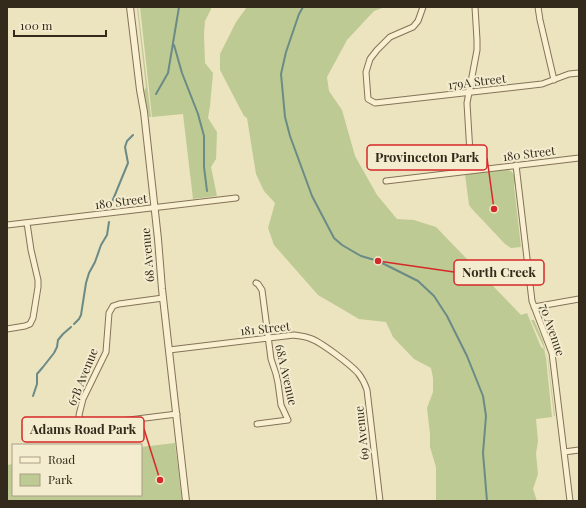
<svg xmlns="http://www.w3.org/2000/svg" width="586" height="508" font-family="'Playfair Display',serif">
	<style>
		.green { fill: #beca93 }
		.lines { fill: none; stroke-linecap: round; stroke-linejoin: round }
		.stream { stroke: #6a8b86; stroke-width: 2 }
		.minor-casing { stroke: #847358; stroke-width: 7 }
		.tertiary-casing { stroke: #847358; stroke-width: 8 }
		.minor { stroke: #f8f0d1; stroke-width: 5 }
		.tertiary { stroke: #f8f0d1; stroke-width: 6 }
		.labels { text-anchor: middle; stroke-width: 4; stroke-linejoin: round; paint-order: stroke }
		.street-label { font-size: 12px; fill: #342a1c; stroke: #f4ecce }
		.leader { fill: none; stroke: #d62828; stroke-width: 1.5 }
		.callout-dot { fill: #d62828; stroke: #f4ecce; stroke-width: 1.5 }
		.callout { fill: #f4ecce; stroke: #d62828; stroke-width: 1.5 }
		.callout-label { font-size: 13px; text-anchor: middle; font-weight: bold; fill: #342a1c }
	</style>
	<rect width="100%" height="100%" fill="#ece3bf"/>
	<path class="green" d="M137,7H138L151,117H149L144,91L146,87Z
		M140,7H211V9L205,21L204,34L205,63L213,73L210,106L208,118L217,132L216,159L211,167L217,196L193,199L183,114L152,117Z
		M247,7H385L374,11L347,40L327,77L329,91L342,110L355,156L377,195L397,219L414,220L436,227L521,315L527,313L541,347L544,349L546,358L552,417L536,419L538,441L536,454L538,474L533,489L537,501H436V467L430,447V434L427,408L433,392V378L431,368L414,359L393,337L386,322L359,319L318,295L274,245L268,228L275,203L264,191L256,174L247,118L244,116L220,70V54L236,22Z
		M505,169L511,171C515,175 516,181 514,186L521,247L511,248L505,244L472,209L469,205L465,174Z
		M531,320H534L543,341L548,359L555,416H554L547,354Z
		M175,443L182,501H7V465L13,464V495H141V447Z"/>
	<g class="lines">
		<path class="stream" d="M303,7L299,14L286,52L281,74L285,117L290,136L312,196L334,238L342,245L361,256L378,261L418,281L434,296L447,316L467,356L483,396L486,416L483,453L487,501
			M174,45L182,73L198,114L204,136V167L207,191
			M156,94L168,73L179,7
			M112,202L128,163L125,147L127,141L133,135
			M74,324L79,319L81,315L86,283L89,273L95,262L101,245L107,235L109,222
			M33,396L37,384V374L43,367L54,353L57,347L58,340L63,334L71,327"/>
		<g class="minor-casing">
			<path id="minor" d="M423,7L418,21L413,27L390,37L377,50L370,59L366,72L368,99L375,103L542,84L569,74L579,73
				M538,7L540,20L554,80
				M516,165L532,301L552,353L570,501
				M471,170L467,103L477,50V40L475,7
				M386,181L579,158
				M7,225L236,198
				M256,283L258,284L262,290L271,359L276,374L278,383L281,405L288,420L257,424
				M163,298L119,304L113,306L109,313L106,352L83,399L79,415L81,424L89,425L177,414
				M534,307L579,299
				M7,329L25,326L30,324L33,318L38,287V280L31,250L27,223
				M169,350L294,335C299,336 304,336 309,338C320,341 351,365 358,373C362,378 365,384 367,390L380,501
				M564,452L579,450"/>
		</g>
		<g class="tertiary-casing">
			<path id="tertiary" d="M130,7L140,90L144,112L158,239L162,289L186,501"/>
		</g>
		<use href="#minor" class="minor"/>
		<use href="#tertiary" class="tertiary"/>
	</g>
	<g class="labels">
		<g class="street-label">
			<text transform="translate(477 82) rotate(-7)" y="4">179A Street</text>
			<text transform="translate(529 154) rotate(-7)" y="4">180 Street</text>
			<text transform="translate(121 202) rotate(-7)" y="4">180 Street</text>
			<text transform="translate(148 255) rotate(-95)" y="4">68 Avenue</text>
			<text transform="translate(265 329) rotate(-6)" y="4">181 Street</text>
			<text transform="translate(552 330) rotate(71)" y="4">70 Avenue</text>
			<text transform="translate(286 375) rotate(77)" y="4">68A Avenue</text>
			<text transform="translate(83 377) rotate(-68)" y="4">67B Avenue</text>
			<text transform="translate(362 433) rotate(-96)" y="4">69 Avenue</text>
		</g>
	</g>
	<path class="leader" d="M494 209L487 158M378 261L454 272M160 480L144 429"/>
	<g class="callout-dot">
		<circle cx="494" cy="209" r="4"/>
		<circle cx="378" cy="261" r="4"/>
		<circle cx="160" cy="480" r="4"/>
	</g>
	<g class="callout">
		<rect x="367" y="145" width="120" height="25" rx="4"/>
		<rect x="454" y="260" width="90" height="25" rx="4"/>
		<rect x="22" y="417" width="122" height="25" rx="4"/>
	</g>
	<g class="callout-label">
		<text x="427" y="162">Provinceton Park</text>
		<text x="499" y="277">North Creek</text>
		<text x="83" y="434">Adams Road Park</text>
	</g>
	<rect width="586" height="508" fill="none" stroke="#342a1c" stroke-width="16"/>
	<rect x="12" y="444" width="130" height="52" fill="#f4ecce" stroke="#a79e87"/>
	<rect x="20" y="457" width="20" height="6" fill="#f8f0d1" stroke="#a79e87"/>
	<text x="48" y="464" font-size="12" fill="#342a1c">Road</text>
	<rect x="20" y="474" width="20" height="12" fill="#beca93" stroke="#a79e87"/>
	<text x="48" y="484" font-size="12" fill="#342a1c">Park</text>
	<path d="M14 30v6h92v-6" fill="none" stroke="#342a1c" stroke-width="2"/>
	<text x="20" y="30" font-size="12" fill="#342a1c" stroke="#f4ecce" stroke-width="3" paint-order="stroke">100 m</text>
</svg>
